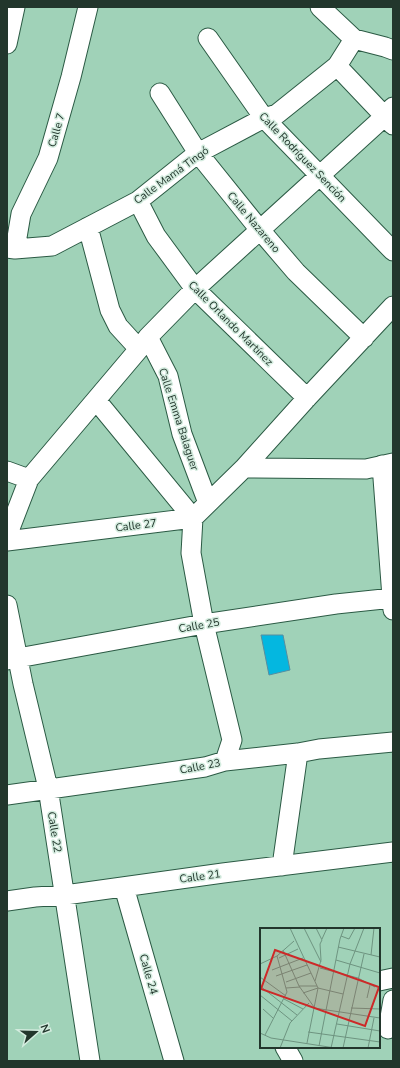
<svg xmlns="http://www.w3.org/2000/svg" width="400" height="1068" font-family="'Nunito Sans',sans-serif">
	<style>
		.building { fill: #04b7e0; stroke: #578ea0 }
		.lines { fill: none; stroke-linecap: round; stroke-linejoin: round }
		.minor-casing { stroke: #2b5a44; stroke-width: 21 }
		.minor { stroke: #fff; stroke-width: 19 }
		.labels { text-anchor: middle; stroke-width: 3; stroke-linejoin: round; paint-order: stroke }
		.street-label { font-size: 11px; fill: #22362c; stroke: #d4ecdf }
		.inset-road { fill: none; stroke: #6e9480; stroke-width: 1 }
		.view { fill: #cd2928; fill-opacity: 0.15; stroke: #cd2928; stroke-width: 2 }
		.inset-edge { fill: none; stroke: #22362c; stroke-width: 2 }
	</style>
	<rect width="100%" height="100%" fill="#a0d2b8"/>
	<path class="building" d="M261,635H283L290,670L269,675Z"/>
	<g class="lines">
		<g class="minor-casing">
			<path id="minor" d="M320,7L354,39L385,47L393,50
				M208,38L264,118L393,251
				M7,44L15,7
				M337,66L393,125
				M160,93L198,153L260,230L296,272L364,338
				M138,201L156,236L195,289L307,398
				M88,227L110,310L118,326L139,349
				M7,248L15,249L52,246L138,201L198,153L264,118L277,114L337,66L354,39
				M15,249L21,214L48,158L71,77L88,7
				M148,337L168,376L182,434L208,503
				M96,400L193,518L191,553L204,624L232,740L225,761
				M382,465L393,610
				M244,468L366,469L393,463
				M7,471L29,479
				M7,536L29,479L139,349L148,337L195,289L384,117L393,107
				M7,541L193,518L244,468L307,398L393,306
				M7,605L23,684L48,788L90,1061
				M7,660L204,624L336,604L393,598
				M7,795L205,767L225,761L298,753L319,749L393,742
				M282,866L298,753
				M124,887L174,1061
				M7,901L35,897L65,895L223,873L393,852
				M379,981L393,978
				M388,1029L393,1000
				M285,1047L293,1061"/>
		</g>
		<use href="#minor" class="minor"/>
	</g>
	<g class="labels">
		<g class="street-label">
			<text transform="translate(56 130) rotate(-74)" y="4">Calle 7</text>
			<text transform="translate(303 157) rotate(46)" y="4">Calle Rodríguez Sención</text>
			<text transform="translate(171 175) rotate(-36)" y="4">Calle Mamá Tingó</text>
			<text transform="translate(254 222) rotate(50)" y="4">Calle Nazareno</text>
			<text transform="translate(231 323) rotate(45)" y="4">Calle Orlando Martínez</text>
			<text transform="translate(179 419) rotate(72)" y="4">Calle Emma Balaguer</text>
			<text transform="translate(136 525) rotate(-7)" y="4">Calle 27</text>
			<text transform="translate(199 625) rotate(-10)" y="4">Calle 25</text>
			<text transform="translate(200 766) rotate(-11)" y="4">Calle 23</text>
			<text transform="translate(55 832) rotate(81)" y="4">Calle 22</text>
			<text transform="translate(200 876) rotate(-8)" y="4">Calle 21</text>
			<text transform="translate(149 974) rotate(74)" y="4">Calle 24</text>
		</g>
	</g>
	<g transform="translate(260 928)">
		<rect width="120" height="120" fill="#a0d2b8"/>
		<path class="inset-road" d="M30,0L58,60L47,115M44,0L61,34M81,8L89,11L95,0M62,11L67,0M78,19L120,29M23,22L39,58L54,79M111,27L114,0M19,30L38,21M76,32L120,45M0,36L17,28L34,13M60,40L98,50L115,59M12,42L43,30M16,48L47,37M0,49L26,68M55,53L61,32L60,16L62,12L56,0M26,54L51,45M0,58L37,87M39,58H57M26,60L40,59M43,65L58,60L83,66M0,67L32,93M107,70L110,57M24,71L43,81M54,80L120,90M91,80L120,81M3,81L13,90M77,96L120,103M48,104L120,114M0,105L11,110L75,120M5,107L27,64L17,28M59,118L80,11L84,0M20,120L30,95L49,75M71,120L90,36L104,0M83,120L104,26M108,120L114,90"/>
		<path class="view" d="M15,22L119,59L105,98L1,61Z"/>
		<rect width="120" height="120" class="inset-edge"/>
	</g>
	<rect width="400" height="1068" fill="none" stroke="#22362c" stroke-width="16"/>
	<g transform="translate(36 1032) rotate(70)" stroke="#d4ecdf" stroke-width="3" paint-order="stroke">
	<path d="M0-3L7 15L0 10L-7 15Z" fill="#22362c"/>
	<text y="-6" font-size="11" font-weight="bold" text-anchor="middle" fill="#22362c">N</text>
	</g>
</svg>
